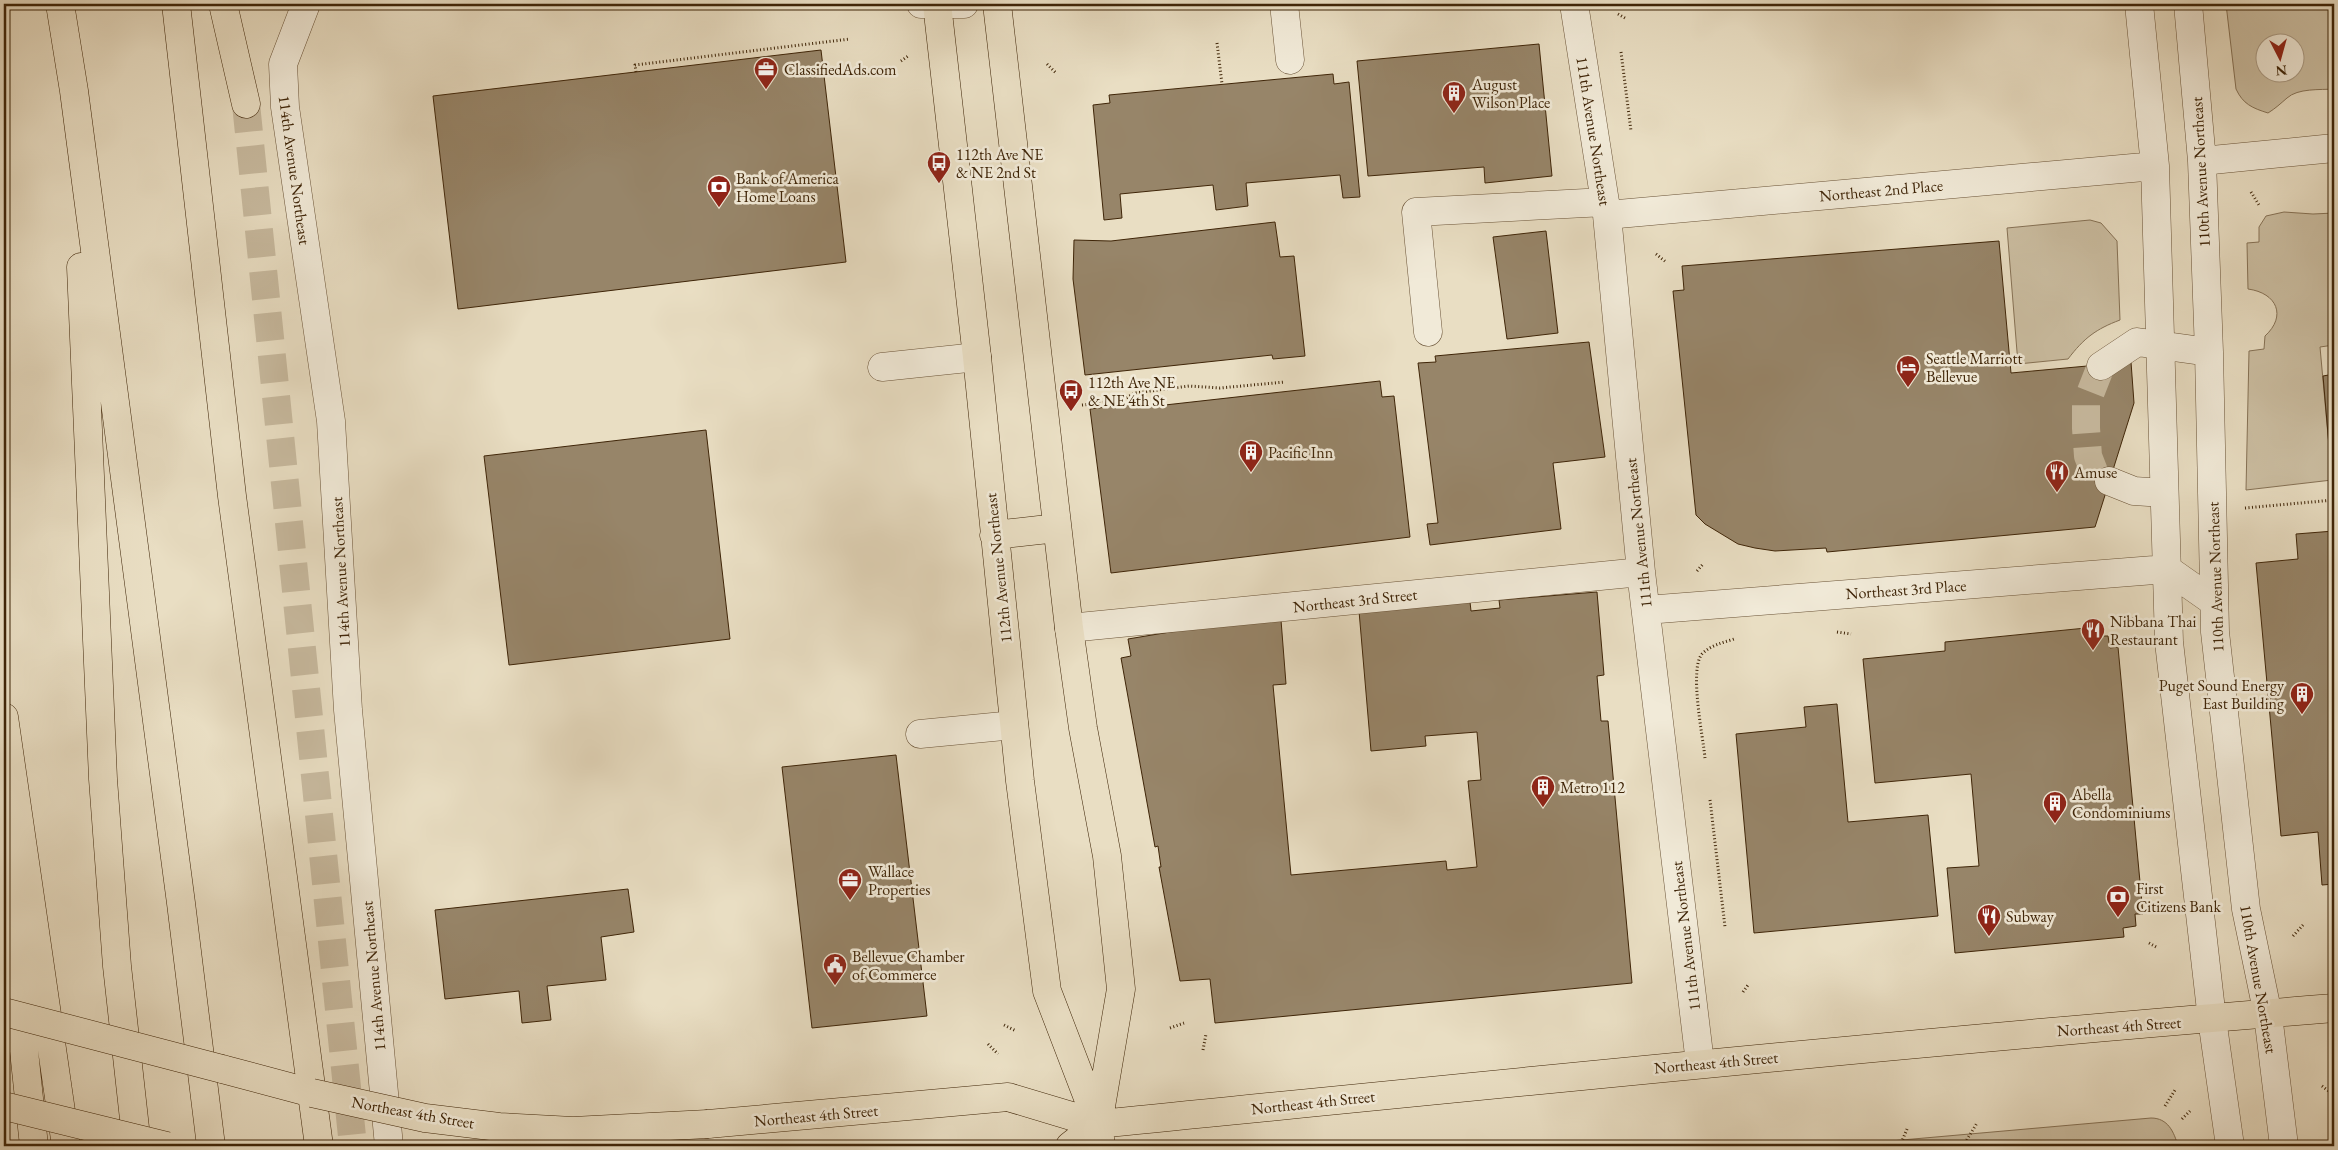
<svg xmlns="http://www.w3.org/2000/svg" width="2338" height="1150" font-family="'EB Garamond',serif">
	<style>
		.green { fill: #ccbfa3; stroke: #867256; fill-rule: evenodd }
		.building { fill: #978569; stroke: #3f2508 }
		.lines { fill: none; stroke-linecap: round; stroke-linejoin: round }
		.minor-tunnel { stroke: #c7b99e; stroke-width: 28; stroke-dasharray: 28 14; stroke-linecap: butt }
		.highway-tunnel { stroke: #c7b99e; stroke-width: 28; stroke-dasharray: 28 14; stroke-linecap: butt }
		.minor-casing { stroke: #6a5337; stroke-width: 29 }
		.major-casing { stroke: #3f2508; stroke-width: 29 }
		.highway-casing { stroke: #3f2508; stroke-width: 29 }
		.path { stroke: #3f2508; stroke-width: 3; stroke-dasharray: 1 2.5; stroke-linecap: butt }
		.minor { stroke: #f1ead8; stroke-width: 28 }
		.major { stroke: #e9dec3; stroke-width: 28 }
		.highway { stroke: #e9dec3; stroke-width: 28 }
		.major-bridge-casing { stroke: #3f2508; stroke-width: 29; stroke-linecap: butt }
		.major-bridge { stroke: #e9dec3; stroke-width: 28 }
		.labels { text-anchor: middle; stroke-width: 5; stroke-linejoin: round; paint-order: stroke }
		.poi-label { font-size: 16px; fill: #3f2508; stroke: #f1ead8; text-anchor: start }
		.street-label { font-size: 16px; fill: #3f2508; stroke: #f1ead8 }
	</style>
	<rect width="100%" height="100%" fill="#e9dec3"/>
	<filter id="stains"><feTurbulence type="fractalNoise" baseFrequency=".004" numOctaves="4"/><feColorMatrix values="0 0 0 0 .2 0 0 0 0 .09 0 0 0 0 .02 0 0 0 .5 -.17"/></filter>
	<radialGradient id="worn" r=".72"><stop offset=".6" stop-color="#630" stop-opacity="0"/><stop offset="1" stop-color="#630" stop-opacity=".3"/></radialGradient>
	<path class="green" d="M2226,4H2334V89C2320,90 2298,88 2287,98C2280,104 2276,108 2268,113C2252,108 2243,104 2236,89ZM2266,42H2296V72H2266Z
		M2284,212L2313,214L2334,213V345L2320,347L2332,480L2246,490L2249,351L2264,349L2265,336C2287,316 2277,293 2248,289L2247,243L2259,242V227L2266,216Z
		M2090,220L2101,223L2117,241L2120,320C2096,329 2084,338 2068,359L2018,364L2007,228Z
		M2151,1118C2168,1118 2174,1132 2178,1146H1834Z"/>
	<path class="building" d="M1539,44L1552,176L1485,183L1484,167L1368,176L1357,61Z
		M821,50L846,262L458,309L433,96Z
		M1333,74L1334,84L1349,82L1360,197L1343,198L1340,175L1246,183L1248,206L1216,210L1213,185L1120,194L1122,218L1104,220L1093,105L1110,103L1109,95Z
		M1275,222L1280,257L1294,256L1305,356L1273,359L1272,355L1085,375L1073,279L1074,240L1111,241Z
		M1546,231L1558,333L1507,339L1493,237Z
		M1999,241L2011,373L2131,362L2134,403L2095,527L1827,552L1826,548L1775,551L1755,548L1738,544L1705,524L1696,515L1673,291L1684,290L1682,266Z
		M1589,342L1605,457L1553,463L1561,529L1430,545L1427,524L1438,523L1418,363L1436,362L1435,356Z
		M2334,374V480H2332L2323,376Z
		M1380,381L1382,397L1394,396L1410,537L1111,573L1090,409L1147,402V407Z
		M706,430L730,639L509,665L484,456Z
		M2334,531V884L2322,885L2318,832L2281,836L2256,563L2298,559L2296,534Z
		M1597,592L1604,675L1597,676L1601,721H1608L1632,983L1215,1023L1210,979L1180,981L1159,867H1161L1158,846L1155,847L1121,658L1131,656L1128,639L1224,623L1281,620L1286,684L1273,685L1291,875L1446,861L1447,870L1477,867L1468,781L1481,780L1477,732L1425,736L1426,746L1371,751L1359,611L1470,602L1471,611L1500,608L1499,600Z
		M2096,627L2097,636H2108L2110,648L2118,647L2143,914H2135L2136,926L2123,928L2124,937L1955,953L1947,868L1979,866L1971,774L1875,783L1863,659L1945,651V642Z
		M1837,704L1848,822L1928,815L1938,916L1754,933L1736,734L1806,727L1804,707Z
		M896,755L927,1016L812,1028L782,767Z
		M628,889L634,932L601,937L606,980L547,986L551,1020L522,1023L519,991L445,999L435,910Z"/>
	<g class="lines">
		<path class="minor-tunnel" d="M2101,366L2086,404V428L2088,456L2095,474L2109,481"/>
		<path class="highway-tunnel" d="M246,104L353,1146"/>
		<g class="minor-casing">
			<path id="minor" d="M306,4L283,64L285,107L331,421L348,710L389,1146
				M921,4H964
				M1284,4L1290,60
				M1574,4L1607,215L1641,572L1700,1063
				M2139,4L2155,166L2169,642L2212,1019L2230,1146
				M2188,4L2202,161L2209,352L2215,632L2246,909L2268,1015L2284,1146
				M2202,161L2334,148
				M1607,215L2155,166
				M1428,332L1416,212L1605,202
				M2101,366L2137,342L2209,352
				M882,367L977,357
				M2109,481L2134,491L2164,493
				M2167,569L2214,602
				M1646,610L2167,569
				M1069,628L1641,572
				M920,734L1014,725"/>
		</g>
		<g class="major-casing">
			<path id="major" d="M937,4L977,357L1020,781L1047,991L1098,1124L1101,1146
				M997,4L1069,628L1083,728L1107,856L1121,989L1098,1124
				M994,535L1057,528
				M222,1069L312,1093
				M708,1124L1008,1097L1098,1124C1510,1083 1921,1041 2334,1008
				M1070,1146L1098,1124"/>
		</g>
		<g class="highway-casing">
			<path id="highway" d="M60,4L74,91L181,903L211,1146
				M176,4L232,496L319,1146
				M223,4L246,104
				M81,267L103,779L117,966L137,1146
				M4,717L66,1146
				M4,860L34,1146"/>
		</g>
		<path class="path" d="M1618,14L1625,18
			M1217,43L1222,84
			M1621,52L1631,131
			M901,61L908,56
			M1047,64L1056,73
			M636,72L635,65L850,39
			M2251,192L2259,205
			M1656,254L1666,262
			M1082,405L1121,401L1135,393L1189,386L1220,388L1285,382
			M2245,508L2334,500
			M1697,571L1703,564
			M2125,625L2134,618
			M1837,632L1851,634
			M1705,758C1703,737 1689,669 1702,654C1711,645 1722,643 1734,639
			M1710,800L1725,927
			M2293,936L2303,925
			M2149,943L2158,948
			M1743,992L1748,985
			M1004,1025L1016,1031
			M1170,1028L1184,1023
			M988,1044L998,1054
			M1203,1050L1206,1034
			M2322,1086L2330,1092
			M2165,1106L2175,1090
			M2182,1119L2190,1111
			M1900,1146L1907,1129
			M1963,1146L1977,1123"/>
		<use href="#minor" class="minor"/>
		<use href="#major" class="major"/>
		<use href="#highway" class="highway"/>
		<g class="major-bridge-casing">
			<path id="major-bridge" d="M4,1012L222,1069
				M312,1093L425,1118L499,1127L573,1131L708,1124
				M4,1106L167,1146"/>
		</g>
		<use href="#major-bridge" class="major-bridge"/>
	</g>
	<defs>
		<g id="office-pin" transform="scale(1.25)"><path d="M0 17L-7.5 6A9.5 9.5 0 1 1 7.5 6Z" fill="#8f2418" stroke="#f1ead8"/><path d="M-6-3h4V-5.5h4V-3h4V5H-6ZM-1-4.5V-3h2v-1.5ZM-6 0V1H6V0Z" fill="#fff"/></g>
		<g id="building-pin" transform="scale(1.25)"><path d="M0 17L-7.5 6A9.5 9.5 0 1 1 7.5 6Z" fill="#8f2418" stroke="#f1ead8"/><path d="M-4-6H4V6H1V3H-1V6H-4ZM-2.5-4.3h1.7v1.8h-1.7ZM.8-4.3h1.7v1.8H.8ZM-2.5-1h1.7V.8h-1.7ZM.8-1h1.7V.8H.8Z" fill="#fff"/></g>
		<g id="bus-pin" transform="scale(1.25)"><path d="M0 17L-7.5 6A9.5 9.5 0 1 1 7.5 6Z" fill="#8f2418" stroke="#f1ead8"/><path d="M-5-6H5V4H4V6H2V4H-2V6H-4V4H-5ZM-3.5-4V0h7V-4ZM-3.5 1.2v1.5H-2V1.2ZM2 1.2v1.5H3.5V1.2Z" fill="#fff"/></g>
		<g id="bank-pin" transform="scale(1.25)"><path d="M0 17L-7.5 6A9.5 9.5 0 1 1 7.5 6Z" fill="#8f2418" stroke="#f1ead8"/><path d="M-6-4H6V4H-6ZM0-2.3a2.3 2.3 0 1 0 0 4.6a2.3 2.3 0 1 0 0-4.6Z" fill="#fff"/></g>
		<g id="hotel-pin" transform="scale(1.25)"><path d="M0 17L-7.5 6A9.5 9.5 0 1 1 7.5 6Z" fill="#8f2418" stroke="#f1ead8"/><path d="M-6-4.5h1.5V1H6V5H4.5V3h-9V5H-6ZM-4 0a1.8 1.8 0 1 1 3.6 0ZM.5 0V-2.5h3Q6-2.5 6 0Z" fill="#fff"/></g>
		<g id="restaurant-pin" transform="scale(1.25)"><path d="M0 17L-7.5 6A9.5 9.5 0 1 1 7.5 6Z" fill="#8f2418" stroke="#f1ead8"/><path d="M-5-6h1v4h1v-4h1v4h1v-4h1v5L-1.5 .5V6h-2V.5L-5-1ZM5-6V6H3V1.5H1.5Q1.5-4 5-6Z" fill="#fff"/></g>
		<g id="civic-pin" transform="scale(1.25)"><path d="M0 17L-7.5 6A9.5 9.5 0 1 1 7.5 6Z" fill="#8f2418" stroke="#f1ead8"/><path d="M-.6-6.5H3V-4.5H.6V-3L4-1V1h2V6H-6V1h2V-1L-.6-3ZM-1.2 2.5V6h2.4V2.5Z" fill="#fff"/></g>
	</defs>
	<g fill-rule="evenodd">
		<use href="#office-pin" x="766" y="69"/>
		<use href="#building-pin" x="1454" y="93"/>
		<use href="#bus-pin" x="939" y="163"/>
		<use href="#bank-pin" x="719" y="187"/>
		<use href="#hotel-pin" x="1908" y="367"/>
		<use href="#bus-pin" x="1071" y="391"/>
		<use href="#building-pin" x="1251" y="452"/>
		<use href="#restaurant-pin" x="2057" y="472"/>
		<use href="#restaurant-pin" x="2093" y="630"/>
		<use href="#building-pin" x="2302" y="694"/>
		<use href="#building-pin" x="1543" y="787"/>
		<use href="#building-pin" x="2055" y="803"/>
		<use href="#office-pin" x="850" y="880"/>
		<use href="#bank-pin" x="2118" y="897"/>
		<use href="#restaurant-pin" x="1989" y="916"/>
		<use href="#civic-pin" x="835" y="965"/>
	</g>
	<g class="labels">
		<g class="poi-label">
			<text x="784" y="75">ClassifiedAds.com</text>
			<text x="1472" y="90">August<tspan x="1472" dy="18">Wilson Place</tspan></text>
			<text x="956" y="160">112th Ave NE<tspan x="956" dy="18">&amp; NE 2nd St</tspan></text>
			<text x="736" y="184">Bank of America<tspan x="736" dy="18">Home Loans</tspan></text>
			<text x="1926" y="364">Seattle Marriott<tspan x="1926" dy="18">Bellevue</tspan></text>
			<text x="1088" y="388">112th Ave NE<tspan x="1088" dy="18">&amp; NE 4th St</tspan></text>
			<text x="1268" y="458">Pacific Inn</text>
			<text x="2074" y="478">Amuse</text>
			<text x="2110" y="627">Nibbana Thai<tspan x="2110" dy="18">Restaurant</tspan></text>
			<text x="2284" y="691" text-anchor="end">Puget Sound Energy<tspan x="2284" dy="18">East Building</tspan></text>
			<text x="1560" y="793">Metro 112</text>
			<text x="2072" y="800">Abella<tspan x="2072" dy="18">Condominiums</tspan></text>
			<text x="868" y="877">Wallace<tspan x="868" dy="18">Properties</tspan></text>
			<text x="2136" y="894">First<tspan x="2136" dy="18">Citizens Bank</tspan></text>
			<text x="2006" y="922">Subway</text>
			<text x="852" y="962">Bellevue Chamber<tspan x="852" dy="18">of Commerce</tspan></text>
		</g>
		<g class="street-label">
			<text transform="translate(1594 131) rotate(81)" y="6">111th Avenue Northeast</text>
			<text transform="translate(295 170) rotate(82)" y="6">114th Avenue Northeast</text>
			<text transform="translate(2200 172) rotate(-93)" y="6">110th Avenue Northeast</text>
			<text transform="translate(1881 190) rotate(-5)" y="6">Northeast 2nd Place</text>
			<text transform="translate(1638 533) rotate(-96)" y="6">111th Avenue Northeast</text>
			<text transform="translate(998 568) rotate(-96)" y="6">112th Avenue Northeast</text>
			<text transform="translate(340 572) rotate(-93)" y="6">114th Avenue Northeast</text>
			<text transform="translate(2215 577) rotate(-92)" y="6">110th Avenue Northeast</text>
			<text transform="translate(1906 589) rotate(-4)" y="6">Northeast 3rd Place</text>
			<text transform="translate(1355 600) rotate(-6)" y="6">Northeast 3rd Street</text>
			<text transform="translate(1685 936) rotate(-97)" y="6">111th Avenue Northeast</text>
			<text transform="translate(373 976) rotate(-95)" y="6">114th Avenue Northeast</text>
			<text transform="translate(2259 979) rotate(80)" y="6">110th Avenue Northeast</text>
			<text transform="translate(2119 1026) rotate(-4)" y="6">Northeast 4th Street</text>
			<text transform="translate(1716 1062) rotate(-5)" y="6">Northeast 4th Street</text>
			<text transform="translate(1313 1102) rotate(-6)" y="6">Northeast 4th Street</text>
			<text transform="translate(413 1112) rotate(10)" y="6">Northeast 4th Street</text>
			<text transform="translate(816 1115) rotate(-5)" y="6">Northeast 4th Street</text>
		</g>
	</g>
	<rect width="2338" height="1150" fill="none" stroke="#e9dec3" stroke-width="20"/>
	<rect x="5" y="5" width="2328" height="1140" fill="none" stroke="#3f2508" stroke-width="2.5"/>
	<rect x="10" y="10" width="2318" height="1130" fill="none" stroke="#3f2508"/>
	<g transform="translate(2280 58) rotate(174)"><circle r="24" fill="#f1ead8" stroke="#aa9b85"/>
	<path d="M0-4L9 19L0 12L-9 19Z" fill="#8f2418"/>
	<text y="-8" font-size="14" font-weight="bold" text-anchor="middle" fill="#3f2508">N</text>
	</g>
	<rect width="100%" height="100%" filter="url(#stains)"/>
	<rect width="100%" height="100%" fill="url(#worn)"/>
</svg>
